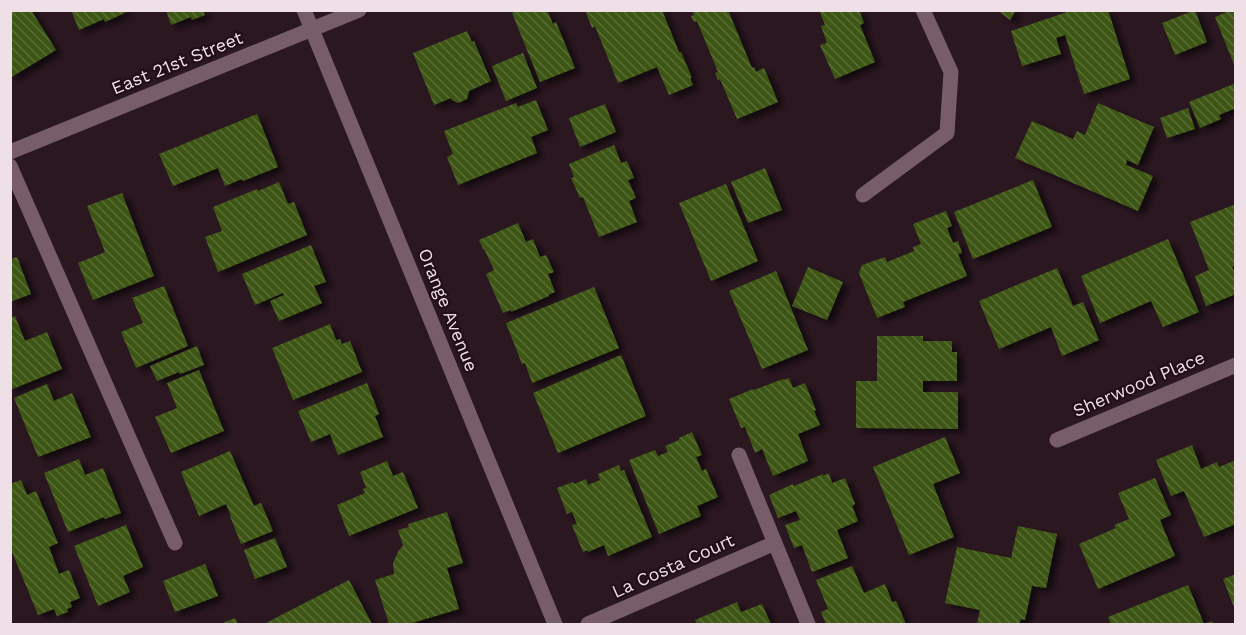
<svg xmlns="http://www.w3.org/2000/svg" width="1246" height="635" font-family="'Work Sans',sans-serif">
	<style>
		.building { fill: url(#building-back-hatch); filter: url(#shadow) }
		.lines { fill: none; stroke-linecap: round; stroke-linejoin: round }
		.minor { stroke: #765d68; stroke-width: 15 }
		.labels { text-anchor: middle; stroke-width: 4.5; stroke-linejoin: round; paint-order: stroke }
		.street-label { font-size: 18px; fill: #eee0e6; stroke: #210e17 }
	</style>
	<defs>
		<pattern id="building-back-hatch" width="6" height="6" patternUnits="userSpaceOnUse" patternTransform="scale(1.5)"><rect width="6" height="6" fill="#3d5614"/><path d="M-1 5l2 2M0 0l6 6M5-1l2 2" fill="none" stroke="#596e36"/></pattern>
		<filter id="shadow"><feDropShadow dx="6" dy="4" stdDeviation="3" flood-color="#0009"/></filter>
	</defs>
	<rect width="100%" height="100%" fill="#2b1720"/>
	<path class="building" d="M10,10H31L56,50L10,78Z
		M71,10H131L105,22L104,19L79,30Z
		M166,10H203L205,15L192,20L191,17L171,25Z
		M517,10H547L553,24L556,22L575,68L540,82L512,13Z
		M585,10H662L679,52H681L692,78H690L693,85L669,95L657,67L618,83L595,26L592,28Z
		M692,10H728L752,68L754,67L756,72L764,68L778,102L737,119L720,79L718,80L715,73L718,72L697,21L694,22L691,16L694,15Z
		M819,10H859L864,23L860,25L875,62L835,79L820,45L827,43L821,26L825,25Z
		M997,10H1016L1010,20Z
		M1073,10H1108L1130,79L1084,94L1065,35L1056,38L1061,54L1022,66L1011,31Z
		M1195,10L1207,42L1175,55L1162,23Z
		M1231,10H1236L1235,67L1215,17Z
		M467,31L472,42L474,41L491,81L469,91L467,99L458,103L452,100L451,98L434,105L413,53Z
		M523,53L537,88L506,101L492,66Z
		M1236,83V108L1219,115L1221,119L1200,128L1189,102Z
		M536,100L548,130L531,137L537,153L458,185L447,157L453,154L444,131L516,103L518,107Z
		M1098,103L1154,127L1138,165L1127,160L1126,165L1153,176L1138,211L1015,158L1032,121L1073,139L1077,131L1085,135Z
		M605,104L616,132L580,147L569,118Z
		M1188,108L1195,129L1167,138L1160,118Z
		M257,114L278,167L243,181L242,179L225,186L218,168L173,186L159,154Z
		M614,145L621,163L627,161L634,178L628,180L636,198L629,201L637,222L599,237L583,197L580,198L571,178L574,177L569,164Z
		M765,168L782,210L748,223L731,182Z
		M1033,180L1052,227L973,259L954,212Z
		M279,182L288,204L294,202L307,235L218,272L205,237L222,231L213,207L257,189L258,191Z
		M726,184L758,261L711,281L679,203Z
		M122,193L154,276L93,300L78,263L105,252L87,206Z
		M1236,204V266L1232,267L1236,275V294L1206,306L1195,276L1209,270L1190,222Z
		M946,211L952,226L947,228L953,243L958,241L962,253L958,254L967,276L903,302L905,307L877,318L859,273L862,265L885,257L887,262L914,251L913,247L921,244L913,224Z
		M518,223L526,242L533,239L540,257L546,255L554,272L548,274L555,292L548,295L549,296L511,312V310L503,313L486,274L494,270L484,249H483L479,240Z
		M1168,239L1199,312L1163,327L1151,301L1100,323L1081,276Z
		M311,245L326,282L314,286L322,303L279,321L270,301L284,295L283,293L255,305L242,274Z
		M17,257L31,294L10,302V259Z
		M808,267L843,282L827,320L792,306Z
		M1057,268L1073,306L1083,302L1099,340L1062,356L1051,327L999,349L979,301Z
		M776,271L808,350L762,369L729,291Z
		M164,286L188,346L136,368L121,332L143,323L132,298Z
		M594,287L619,348L532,383L525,363L522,364L506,323Z
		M15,316L25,341L47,332L62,369L10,390V318Z
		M330,324L336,340L340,339L342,344L350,341L362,372L293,400L272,348Z
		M877,336H923V341H952V352H957V381H923V392H958V429L856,428V381H877Z
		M197,346L204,365L180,374L179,372L157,381L150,366Z
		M621,355L646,416L558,453L533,393Z
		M199,370L224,431L171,453L155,417L177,408L167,383Z
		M789,378L793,388L805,383L816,410L814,411L820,425L798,434L808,461L773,476L762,449L755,453L745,427L741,428L729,399L753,389L754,390L783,379L784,380Z
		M367,383L379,414L375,416L383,437L338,455L330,434L311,442L298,411Z
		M47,384L54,401L72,393L91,437L38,457L14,398Z
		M692,432L702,455L696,457L702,471L706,469L718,497L697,506L701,516L659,534L629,460L655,450L658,456L668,452L665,446L679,440V438Z
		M945,437L960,473L933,484L954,537L909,555L873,467Z
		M1192,445L1201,469L1217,462L1219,467L1236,460V524L1204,537L1184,491L1171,496L1156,460Z
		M230,451L254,506L261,503L273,531L241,544L230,516H231L226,504L199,516L181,472Z
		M79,459L85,475L103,468L121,513L105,519L104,517L68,532L44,473Z
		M387,461L393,476L403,472L418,508L349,536L337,505L365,493L363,489L366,488L360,472Z
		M619,465L621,471L624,470L652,537L608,556L604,545L588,552V550L583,552L572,525L577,524L572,512L567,514L557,488L573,482L574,484L586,479L588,485L600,480L598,474Z
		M829,473L832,483L845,478L855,504L852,506L858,521L837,530L848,558L812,572L802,545L794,548L785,525L800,520L796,511L778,518L769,495L793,484L794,486L823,474V476Z
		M1155,478L1171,515L1160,520L1175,556L1098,589L1079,544L1116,528L1114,525L1129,519L1118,493Z
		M21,480L27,495L36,491L58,543L49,547L59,574L69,570L80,598L70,602L72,607L67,609L68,612L57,616L54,609L38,615L10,547V484Z
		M447,512L463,563L447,568L459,609L409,624H389L375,580L394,574L393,563L399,550L403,546L398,530L409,527L408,524Z
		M126,525L143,567L123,576L130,592L98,606L74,546Z
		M1018,526L1057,534L1046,588L1032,586L1025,620L1021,619L1019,624H977L980,610L945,603L957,547L1011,558Z
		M275,538L287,567L255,579L244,550Z
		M205,564L218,596L175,612L163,581Z
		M852,566L864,593L885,584L892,602L896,601L906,624H826L821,612L828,609L816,580Z
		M1236,574V610H1235L1223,579Z
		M349,580L372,624H264Z
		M1188,585L1204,624L1212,621L1214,624H1111L1108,617Z
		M737,602L741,612L762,604L771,624H697L695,620Z
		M235,618L238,624H220Z"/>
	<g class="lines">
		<path class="minor" d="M304,10L555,624
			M10,152L359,10
			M10,166L175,543
			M863,195L947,133L951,72L923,10
			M1057,440L1236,365
			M739,455L808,624
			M588,624L775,543"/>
	</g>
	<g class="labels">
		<g class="street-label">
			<text transform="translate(177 63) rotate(-22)" y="6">East 21st Street</text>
			<text transform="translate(448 310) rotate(68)" y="6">Orange Avenue</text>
			<text transform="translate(1139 384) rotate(-23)" y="6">Sherwood Place</text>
			<text transform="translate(673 566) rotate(-24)" y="6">La Costa Court</text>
		</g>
	</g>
	<rect width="1246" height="635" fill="none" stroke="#eee0e6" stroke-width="24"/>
</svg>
